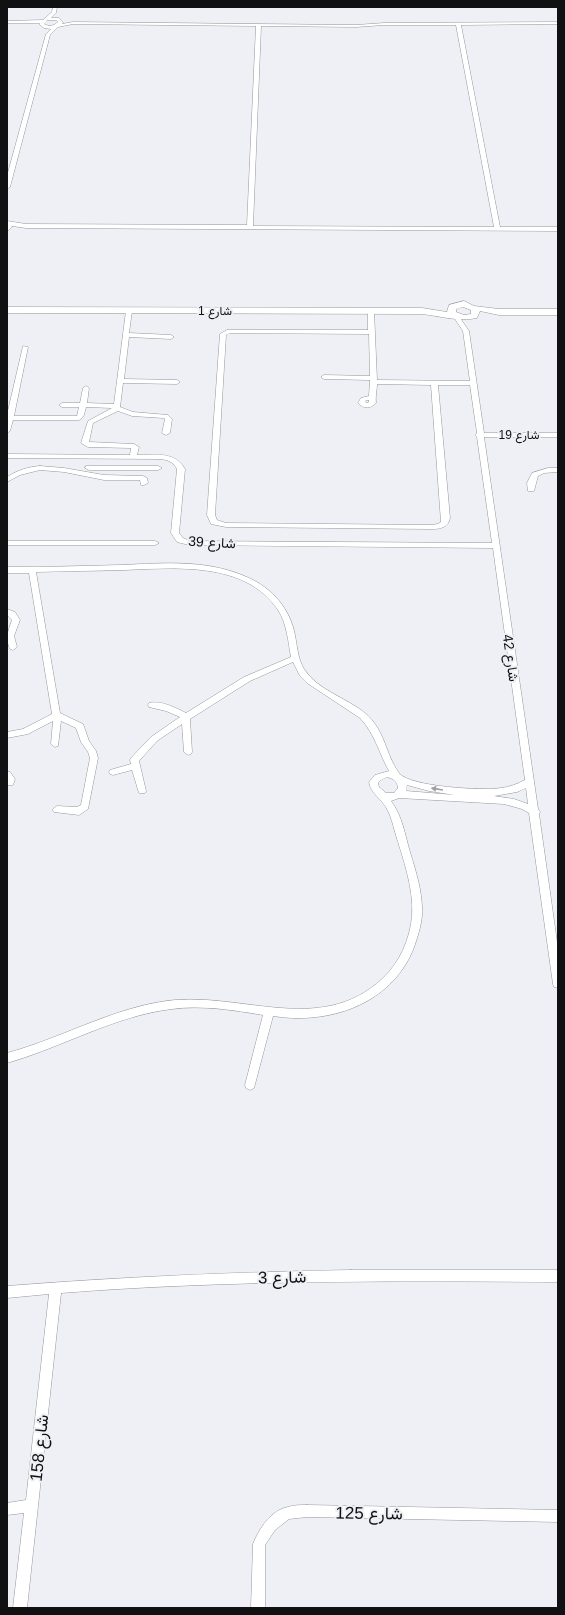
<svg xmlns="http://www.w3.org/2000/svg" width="565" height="1615" font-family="Arial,Vazirmatn,sans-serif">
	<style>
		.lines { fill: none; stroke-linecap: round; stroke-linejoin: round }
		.minor-casing { stroke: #95979b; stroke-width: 1 }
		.tertiary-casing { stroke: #95979b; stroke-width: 1 }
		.minor { fill: #fff; fill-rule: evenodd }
		.tertiary { fill: #fff; fill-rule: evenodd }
		.oneway { fill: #9fa0a1 }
		.labels { text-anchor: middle; stroke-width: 4; stroke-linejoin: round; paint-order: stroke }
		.far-street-label { font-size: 12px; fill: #101113; stroke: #eef0f5 }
		.street-label { font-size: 14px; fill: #101113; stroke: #eef0f5 }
		.near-street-label { font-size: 17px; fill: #101113; stroke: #eef0f5 }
	</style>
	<rect width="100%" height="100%" fill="#eef0f5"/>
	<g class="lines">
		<g class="minor-casing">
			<path id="minor" d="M53,7H57L56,13L51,18H59L63,22L62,24L73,22L356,25L384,23L558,22V24L461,25L500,227H558V231L26,228L12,226L9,230L7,231V221L26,224L247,225L256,26L73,24L58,27L50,35L10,187L7,189V176L46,34L51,29L44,28L39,24L40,23H7V21L43,20L52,12ZM47,20H56L58,22C54,26 49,27 44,24ZM384,25H456L494,227L253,226L261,26L356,27Z
				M129,309L132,311L129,333L171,335L174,337L171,339L129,337L124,379L177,380L180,382L177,384L123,383L120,407L133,412L168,415L172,419L170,433L166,435L162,433L165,419L164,418L132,416L118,411L93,423L89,442L134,444L139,447L137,455C154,455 175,451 185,469L179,533L183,538L190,541L492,543L477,437L475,435L477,433L470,385H438L450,518C448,528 440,529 431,529L226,527L211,524L207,515L220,334L227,330H368V311L371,309L374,311L377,380L470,381L463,331L453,316L458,315L469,331L484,433H558V437H484L538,809L540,812L539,814L558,949V988L554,987L553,984L529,813L522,809L504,804L399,798L391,801C402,815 405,835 410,852C416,872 423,893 422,915C421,927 417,939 413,950C390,1005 328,1025 273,1016L254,1088L250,1090L246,1088L245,1085L263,1015C233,1010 202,1005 172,1009C114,1016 63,1047 7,1063V1053C59,1039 107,1011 160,1002C236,988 319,1039 383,978C400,962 410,939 412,916C414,888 403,859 395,832C393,825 391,816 387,809C382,799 371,794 369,782L375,775L389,771C379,753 375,734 360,718L307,683L300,676L293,662L250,681L190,719L192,752L191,754L188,755L184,752L182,724L157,741L139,761L146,791L145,793H139L132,770L113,775L110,774L109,772L110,770L131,764L130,760L131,758L151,737L180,717L166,711L149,707L148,705L149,703C161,700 176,708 186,713L244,677L291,657C288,641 287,624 278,610C245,561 176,568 124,570C95,571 66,571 36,572L60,713L83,724L89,741L96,751L98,758L88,809L79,815L54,812L52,810L54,808L57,806L77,807L81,805L90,758L88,752L81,742L76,728L61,721L58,746L55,747L51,744L53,721L28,734L7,738V732L23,729L52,714L29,573H7V567C45,567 83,566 121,565C165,563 208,559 249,578C273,589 290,609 295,635C297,646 298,659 304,669C317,690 347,698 365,713C386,731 385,754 399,773C409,787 484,791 501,788C510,787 517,784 525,780L493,548L189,545L177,542L171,533L177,469C173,461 166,459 157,459L7,458V454L130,455L131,448L88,447L81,443L88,421L112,408L86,407L84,415L81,419L79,420H13L10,431L7,433V415L23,346L28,347L14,416H77L79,407H62L59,405L62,403H80L83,388L86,386L89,388L87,403L114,404L126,311ZM230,333L369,334L370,376L324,375L321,377L324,379L370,380L369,396L361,398L358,403C364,409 370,409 376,403C375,397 377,390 377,384L431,385L441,522L438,524L431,525L226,523L217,520L215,515L226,335ZM366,400H369V402L367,403L365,402ZM387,777C394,779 397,781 398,788L394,793H386L379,787L378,783L381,780ZM407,785L429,791L455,795L406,791ZM526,788L528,804L514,799L494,796L517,792Z
				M40,466L64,468L104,475L143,476L147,478L148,483L144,485H141L140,480H104L64,472L40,470L20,475L7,482V477C18,470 28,467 40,466Z
				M86,466H158L162,468L158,470H89L85,468Z
				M548,468H558V472L544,473L538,476L534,491H528L527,483L532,473Z
				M7,541H155L159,543L155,545H7Z
				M7,609L15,612L20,620L14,636L17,647L13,650L10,649C5,638 8,631 12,620L7,615Z
				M7,771L10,772L15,779L13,785H7Z
				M351,1270H558V1282C392,1281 226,1280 61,1293L27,1608H13L24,1513L7,1515V1503L26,1500L49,1294L7,1298V1286C121,1277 236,1272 351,1270Z
				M307,1505L558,1510V1522L307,1517L289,1519L275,1530L265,1545V1608H251L253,1544C259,1529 271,1510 288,1507C294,1505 301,1505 307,1505Z"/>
		</g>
		<g class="tertiary-casing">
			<path id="tertiary" d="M464,301L474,306L499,309H558V315H499L480,311L477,318C459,322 440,316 422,314L7,313V307L422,308L447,312L449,305ZM463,307L471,310V314L464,315L456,312V309Z"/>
		</g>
		<use href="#minor" class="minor"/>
		<use href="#tertiary" class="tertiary"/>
	</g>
	<defs><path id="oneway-solid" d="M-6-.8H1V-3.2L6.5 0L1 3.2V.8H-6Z"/></defs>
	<use class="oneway" href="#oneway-solid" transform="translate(437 789) rotate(-171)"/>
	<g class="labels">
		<g class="far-street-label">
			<text x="215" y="315">شارع 1</text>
			<text x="519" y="439">شارع 19</text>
		</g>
		<g class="street-label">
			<text transform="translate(212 542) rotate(3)" y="5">شارع 39</text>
			<text transform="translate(511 658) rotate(82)" y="5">شارع 42</text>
		</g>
		<g class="near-street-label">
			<text transform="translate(282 1277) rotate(-1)" y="6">شارع 3</text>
			<text transform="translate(39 1448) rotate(-84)" y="6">شارع 158</text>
			<text transform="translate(369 1513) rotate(1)" y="6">شارع 125</text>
		</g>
	</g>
	<rect width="565" height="1615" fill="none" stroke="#101113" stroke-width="16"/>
</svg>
